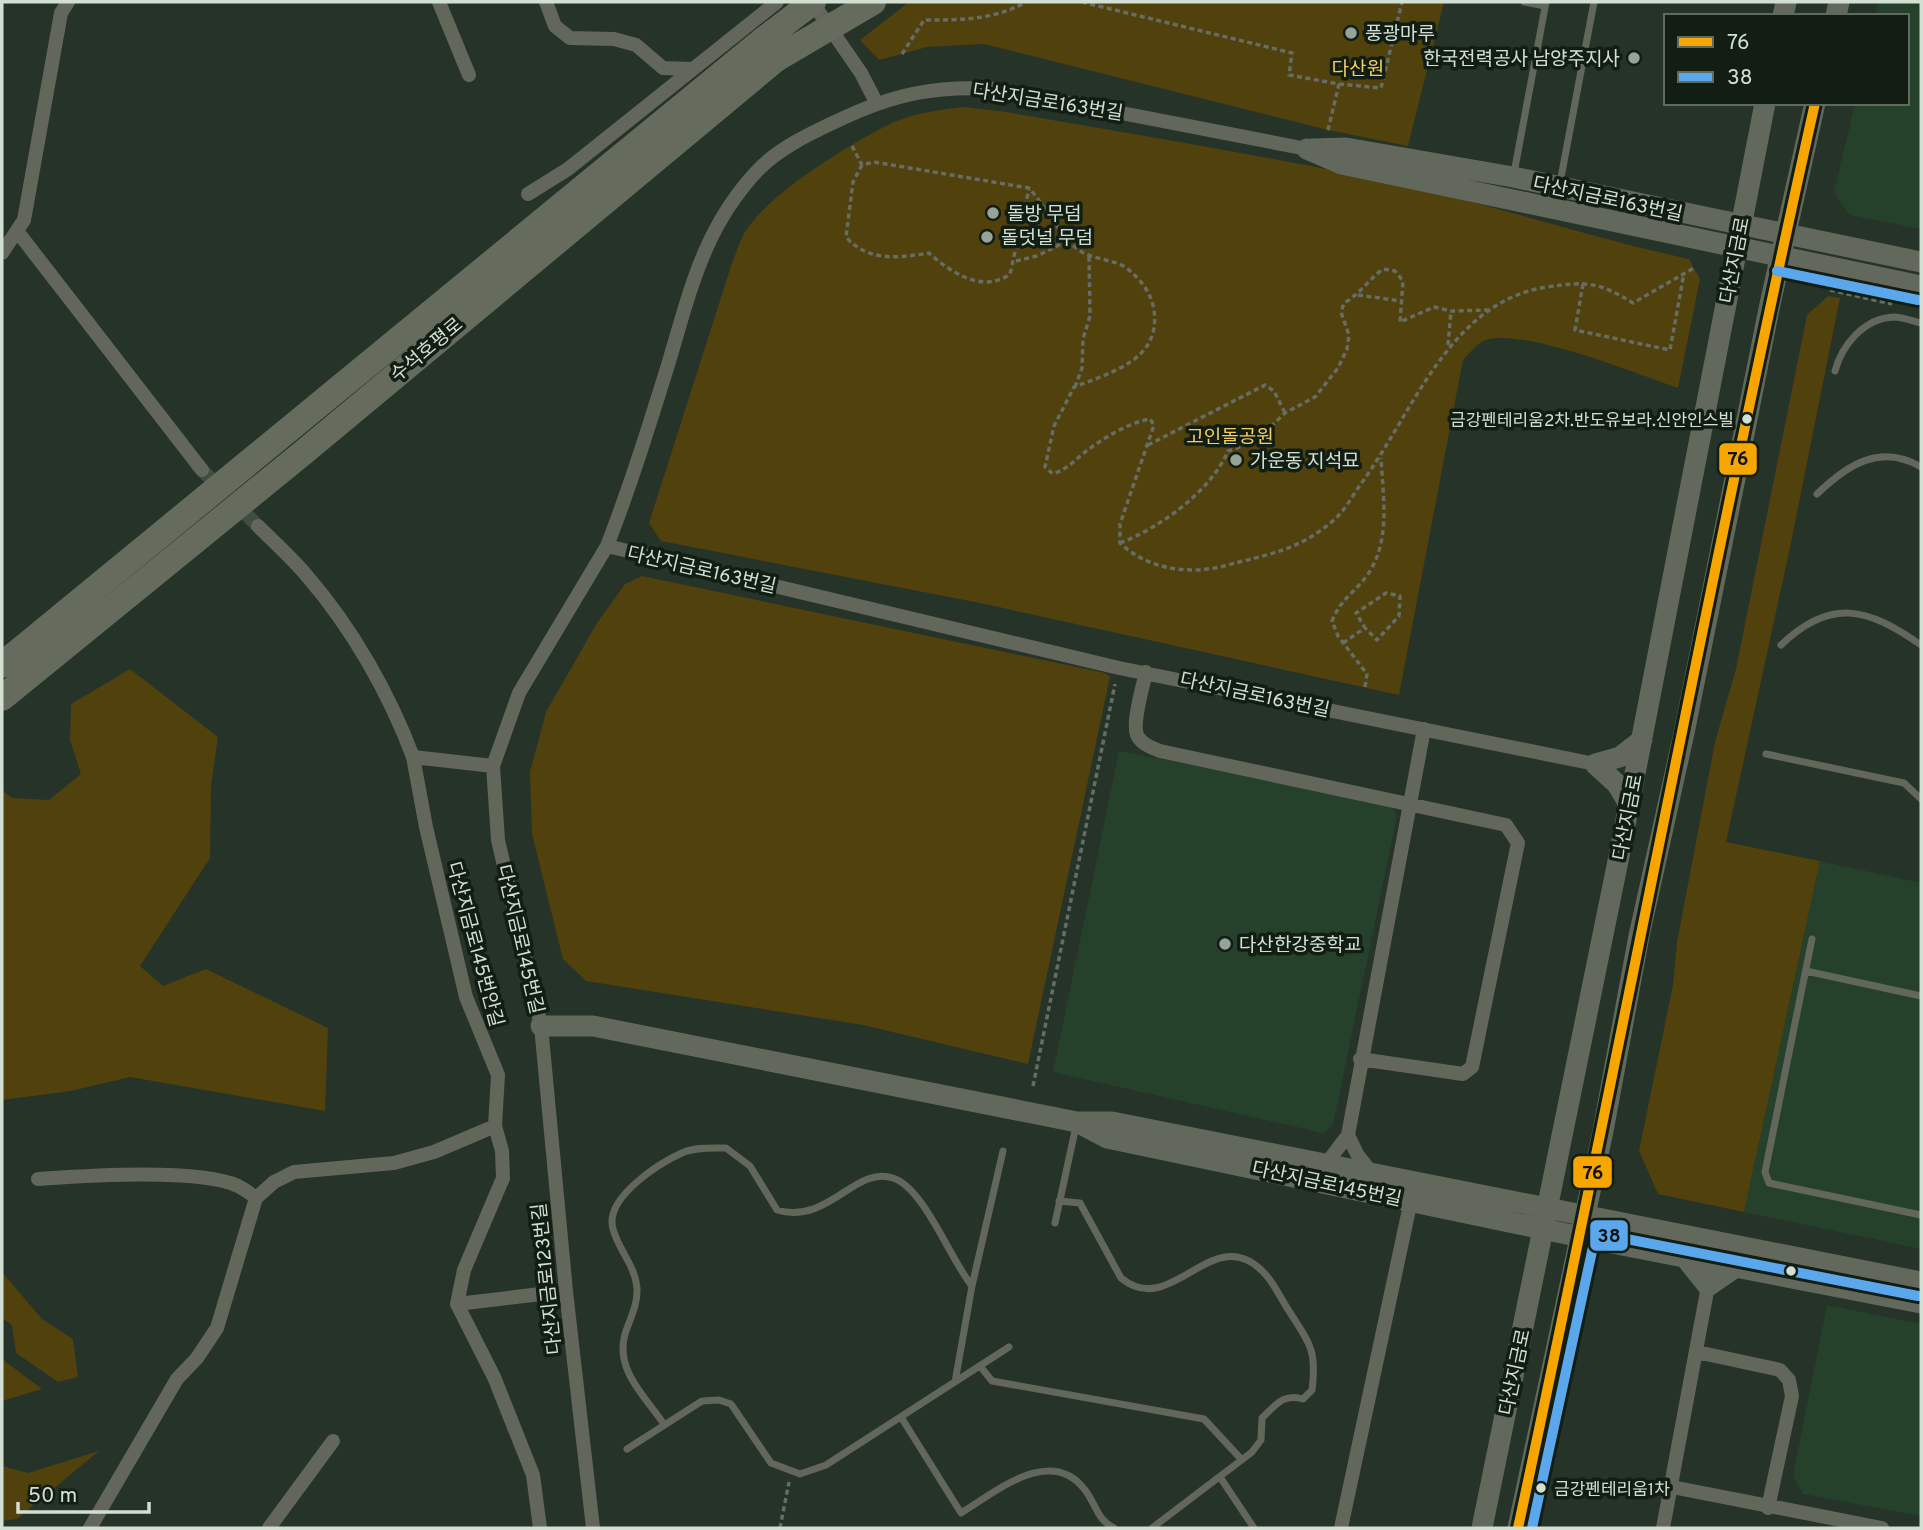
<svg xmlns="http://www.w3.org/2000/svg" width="1923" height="1530" font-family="Overpass,'Noto Sans KR',sans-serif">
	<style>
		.built { fill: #25412b }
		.green { fill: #50410d }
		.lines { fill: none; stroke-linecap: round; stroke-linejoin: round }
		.street-tunnel { stroke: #404d42; stroke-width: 14; stroke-dasharray: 14 7; stroke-linecap: butt }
		.path { stroke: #676d64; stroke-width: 3.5; stroke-dasharray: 5 3.5; stroke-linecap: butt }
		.lane { stroke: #62665b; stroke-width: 7 }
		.street { stroke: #62665b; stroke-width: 14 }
		.secondary { stroke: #62685b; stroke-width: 21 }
		.highway { stroke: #656c5d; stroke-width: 26 }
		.highway-bridge { stroke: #656c5d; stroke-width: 26 }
		.bus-1-casing { stroke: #121d14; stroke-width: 16 }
		.bus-2-casing { stroke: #121d14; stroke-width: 16 }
		.bus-1 { stroke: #f7a600; stroke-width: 10 }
		.bus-2 { stroke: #5aa8eb; stroke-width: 10 }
		.poi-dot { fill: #96a397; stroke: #121d14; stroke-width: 2.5 }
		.bus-dot { fill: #d2e0d3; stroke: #121d14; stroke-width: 2.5 }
		.labels { text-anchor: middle; stroke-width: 7; stroke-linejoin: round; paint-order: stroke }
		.bus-label { font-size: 17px; fill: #d2e0d3; stroke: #121d14; text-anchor: end }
		.poi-label { font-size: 19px; fill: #d2e0d3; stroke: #121d14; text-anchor: start }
		.park-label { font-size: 19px; fill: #f8ce62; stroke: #121d14 }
		.street-label { font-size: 19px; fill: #d2e0d3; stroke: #121d14 }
		.line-badge { stroke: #121d14; stroke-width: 2.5 }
		.pale-badge-label { font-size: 19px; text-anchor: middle; font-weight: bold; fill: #111 }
	</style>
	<rect width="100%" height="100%" fill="#263328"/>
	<path class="built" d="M1878,2H1921V229L1849,215L1834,192L1855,103H1907V16H1875Z
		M1119,751L1390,804L1397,816L1333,1125L1323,1133L1053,1072Z
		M1820,861L1921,883V1249L1744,1212Z
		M1827,1305L1921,1324V1516L1803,1494L1793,1476Z"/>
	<path class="green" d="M909,2H1444L1408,146L1328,130L984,44L927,47L879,60L860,40Z
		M962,107L1000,111C1144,136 1290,159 1432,192C1519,213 1602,240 1689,259L1700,279L1678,388C1640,375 1517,325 1483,341C1476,345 1469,354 1463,360L1399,695L980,603L661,541L649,523L732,263C737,252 740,238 747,229C772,191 853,142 894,122C915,113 940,110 962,107Z
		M1828,296L1840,298L1791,543L1726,842L1820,861L1744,1212L1658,1194L1639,1151L1673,985L1677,942L1715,742L1736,669L1807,315Z
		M642,576L1105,673L1110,677L1028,1064L863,1025L586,981L563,959L532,834L530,772L546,712L597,623L625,584Z
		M130,669L218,737L211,786L210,858L140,966L163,986L206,969L328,1028L325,1111L130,1077L71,1091L2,1100V790L12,798L49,800L81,774L70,740L71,704Z
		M2,1272L42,1319L73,1339L78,1377L58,1382L16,1353L12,1325L2,1318Z
		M2,1359L42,1389L2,1401Z
		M99,1451L17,1519L2,1521V1466L28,1473Z"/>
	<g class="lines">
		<path class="street-tunnel" d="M202,470L258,526"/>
		<path class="path" d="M1082,2L1292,53L1289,75L1339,84L1328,130
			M902,54L924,20C960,20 994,20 1026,2
			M1339,84L1381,88L1402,2
			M852,146L862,165L874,162L1029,188C1046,207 1057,231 1075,247C1089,260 1110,258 1125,267C1140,278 1151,292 1154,310C1161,360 1112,372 1074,387L1054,426L1045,467L1053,474C1067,469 1074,461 1085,452C1103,438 1128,423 1150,419L1154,425L1120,524V543C1147,569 1188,575 1224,566C1268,554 1299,551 1335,519C1346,509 1354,493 1363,481C1414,410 1451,301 1547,287C1587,281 1599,282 1633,303L1694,268
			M862,165L853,182L846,237C868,262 898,258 929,253C950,272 983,294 1010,274L1029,189
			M1016,261L1037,256L1069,240
			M1583,284L1575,330L1670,350L1684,273
			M1830,290L1892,304
			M1358,295L1401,301
			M1448,345L1451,311
			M1075,387L1082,368L1083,339L1090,316L1089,255
			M1148,445L1265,385L1274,391L1285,413
			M1120,543C1160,528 1211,491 1228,451L1255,442L1285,413L1315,397L1338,368L1347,349L1349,335L1341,312L1344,303C1360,294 1368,280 1383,269L1395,271L1403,281L1400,322L1434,307L1451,311L1488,310
			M1343,643L1365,628L1356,613L1386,593L1400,596L1399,616L1377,640L1365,628
			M1365,687L1367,674L1338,636L1332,621C1342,597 1354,594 1368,574C1391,540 1383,497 1381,458
			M1033,1086L1115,684
			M780,1528L789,1482"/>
		<path class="lane" d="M1524,2L1545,6
			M1514,173L1546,2
			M1560,183L1594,2
			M1835,371C1842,345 1864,318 1894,317C1902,317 1913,321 1921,323
			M1817,494C1847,465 1880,443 1921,467
			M1781,645C1831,597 1868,608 1921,645
			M1766,754L1904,783L1921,799
			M1812,939L1765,1172L1769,1183L1921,1215
			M1806,971L1921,996
			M1059,1201L1080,1203L1121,1278C1173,1321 1214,1216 1266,1275C1275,1285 1281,1299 1289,1311C1310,1344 1317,1350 1312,1390L1303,1399C1283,1393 1276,1405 1262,1418L1261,1440L1252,1452L1152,1528
			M1055,1223L1076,1126
			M980,1366L992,1381L1204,1419L1242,1460
			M955,1382L972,1286L1003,1151
			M901,1417L961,1513C994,1493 1051,1444 1085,1490C1096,1504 1097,1520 1114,1528
			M663,1423C644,1395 615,1370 625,1334C630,1319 638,1304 637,1288C635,1265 619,1251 613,1229C604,1198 659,1163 684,1152C697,1147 713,1148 726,1148L750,1166L777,1210C829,1225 855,1165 893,1178C924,1188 950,1259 972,1286
			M627,1449L702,1401L719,1400L731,1404L771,1463L800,1474L826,1465L1009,1347
			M1220,1477L1254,1528"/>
		<path class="street" d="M439,2L469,75
			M546,2L555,26L570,38L614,39L636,45L663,68L693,69
			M812,2L861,73L876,102
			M1307,149L997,89C936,85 894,94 839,120C811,133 779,148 758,170C703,228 690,292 668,365C649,426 630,487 607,546L1119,668L1595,764
			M528,194L568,169L777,2
			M17,231L202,470
			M2,253L24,220L61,13L68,2
			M258,526C274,542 292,558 307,576C352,628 389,693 413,757
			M1146,672C1143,686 1132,722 1137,735C1141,744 1151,747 1160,751L1506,825L1518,843L1472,1067L1463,1074L1360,1059
			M493,766L413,757L426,827L466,997L498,1075L495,1126L502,1151L503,1178L464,1270L457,1304L494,1377L533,1475L540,1528
			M1348,1135L1424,729
			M1326,1164L1348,1135L1357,1154L1371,1172
			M38,1179C84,1176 198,1168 238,1186C244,1189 251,1194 256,1198
			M457,1304L566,1291
			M1697,1352L1780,1370L1789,1380L1792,1396L1768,1508
			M1672,1487L1882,1528
			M90,1528L177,1379L197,1358L217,1328L256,1198L274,1182L294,1172L394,1163L434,1152L495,1126
			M269,1528L333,1441
			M593,1528L566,1291L541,1026L498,840L493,766L519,693L607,546
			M1341,1528L1411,1200
			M1663,1528L1708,1286"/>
		<path class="secondary" d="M1783,16L1786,2
			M1836,16L1839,2
			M1307,149L1342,164L1921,286
			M1312,149L1346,148L1513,177L1921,262
			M1629,804L1617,784L1595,764L1620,757L1642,740
			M541,1026H593L1077,1122H1112L1921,1282
			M1079,1123L1107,1138L1581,1237L1921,1303
			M1684,1256L1708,1286L1737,1266
			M1482,1528L1618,861L1765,103
			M1518,1528L1603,1131L1639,936L1684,733L1770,304L1815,103"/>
		<path class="highway" d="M2,665L763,40
			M2,698L304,452L776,59"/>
		<path class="highway-bridge" d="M763,40L813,2
			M776,59L873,2"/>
		<g class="bus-1-casing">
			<path id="bus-1" d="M1518,1528C1620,1054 1709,577 1815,103"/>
		</g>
		<g class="bus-2-casing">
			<path id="bus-2" d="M1777,271L1918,300
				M1532,1528L1596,1233L1918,1296"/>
		</g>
		<use href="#bus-1" class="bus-1"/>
		<use href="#bus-2" class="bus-2"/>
	</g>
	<g class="poi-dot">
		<circle cx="1351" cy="33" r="7"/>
		<circle cx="1634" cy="58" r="7"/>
		<circle cx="993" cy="213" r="7"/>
		<circle cx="987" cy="237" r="7"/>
		<circle cx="1236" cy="460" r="7"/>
		<circle cx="1225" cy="944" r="7"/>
	</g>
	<g class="bus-dot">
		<circle cx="1747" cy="419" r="6"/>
		<circle cx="1791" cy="1271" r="6"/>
		<circle cx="1541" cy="1488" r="6"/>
	</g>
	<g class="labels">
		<g class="bus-label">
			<text x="1734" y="426">금강펜테리움2차.반도유보라.신안인스빌</text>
			<text x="1554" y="1495" text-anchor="start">금강펜테리움1차</text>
		</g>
		<g class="poi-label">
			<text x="1365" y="40">풍광마루</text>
			<text x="1620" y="65" text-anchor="end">한국전력공사 남양주지사</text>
			<text x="1007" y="220">돌방 무덤</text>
			<text x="1001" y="244">돌덧널 무덤</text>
			<text x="1250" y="467">가운동 지석묘</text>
			<text x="1239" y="951">다산한강중학교</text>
		</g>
		<g class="park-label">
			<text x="1358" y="75">다산원</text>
			<text x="1230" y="443">고인돌공원</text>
		</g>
		<g class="street-label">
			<text transform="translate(1048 101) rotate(9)" y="7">다산지금로163번길</text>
			<text transform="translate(1608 198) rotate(12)" y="7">다산지금로163번길</text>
			<text transform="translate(1734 260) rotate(-79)" y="7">다산지금로</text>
			<text transform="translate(426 349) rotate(-40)" y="7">수석호평로</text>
			<text transform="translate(702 569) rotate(13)" y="7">다산지금로163번길</text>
			<text transform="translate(1255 694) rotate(12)" y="7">다산지금로163번길</text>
			<text transform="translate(1627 817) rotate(-79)" y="7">다산지금로</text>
			<text transform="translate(521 939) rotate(77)" y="7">다산지금로145번길</text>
			<text transform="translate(476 944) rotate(75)" y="7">다산지금로145번안길</text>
			<text transform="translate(1327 1183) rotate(12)" y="7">다산지금로145번길</text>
			<text transform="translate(546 1279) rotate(-96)" y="7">다산지금로123번길</text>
			<text transform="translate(1514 1372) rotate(-78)" y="7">다산지금로</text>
		</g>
	</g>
	<g class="line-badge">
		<rect x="1718" y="442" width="40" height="34" rx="7" fill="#f7a600"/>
		<rect x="1572" y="1155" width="41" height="34" rx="7" fill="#f7a600"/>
		<rect x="1589" y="1219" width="40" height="33" rx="7" fill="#5aa8eb"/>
	</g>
	<g class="pale-badge-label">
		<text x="1738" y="465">76</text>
		<text x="1593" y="1179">76</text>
		<text x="1609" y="1242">38</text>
	</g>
	<rect width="1923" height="1530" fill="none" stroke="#d2e0d3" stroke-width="7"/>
	<rect x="1664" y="14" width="245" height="91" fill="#121d14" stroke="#5f6b60" stroke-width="2"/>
	<rect x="1678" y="37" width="35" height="10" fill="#f7a600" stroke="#5f6b60" stroke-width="2"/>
	<text x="1727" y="49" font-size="21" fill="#d2e0d3">76</text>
	<rect x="1678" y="72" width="35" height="10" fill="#5aa8eb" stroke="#5f6b60" stroke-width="2"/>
	<text x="1727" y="84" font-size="21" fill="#d2e0d3">38</text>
	<path d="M18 1502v10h131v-10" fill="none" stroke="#d2e0d3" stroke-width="3.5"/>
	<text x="28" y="1502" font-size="21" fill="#d2e0d3" stroke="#121d14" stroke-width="5" paint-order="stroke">50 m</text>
</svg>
